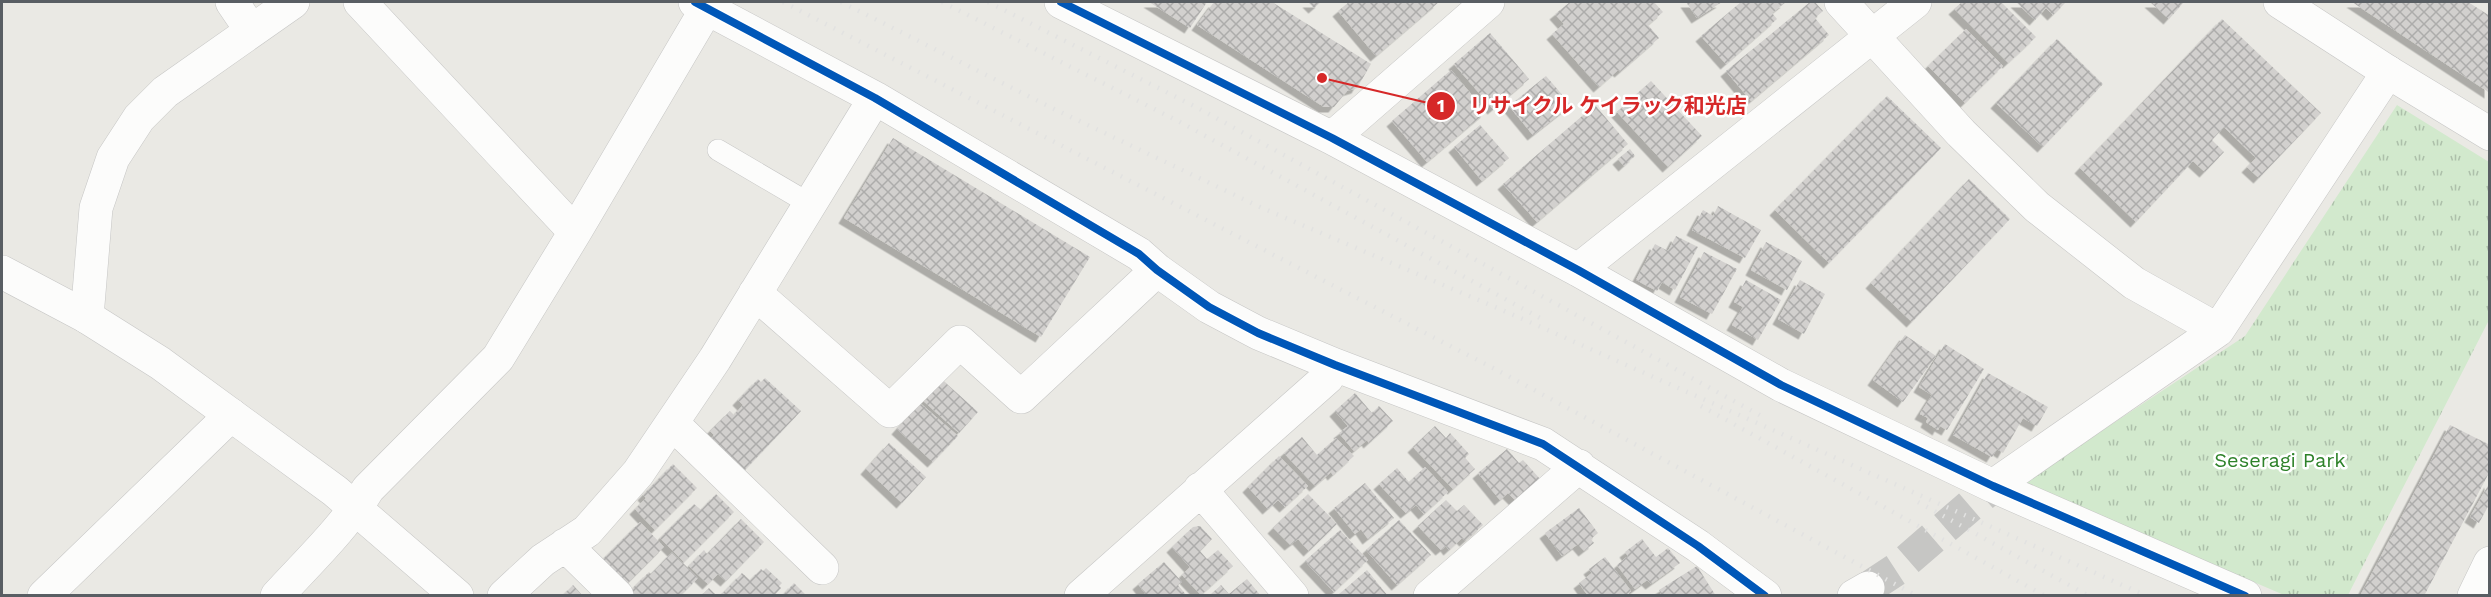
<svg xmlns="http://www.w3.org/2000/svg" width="2491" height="597" font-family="'Work Sans','Noto Sans JP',sans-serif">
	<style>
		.grass { fill: url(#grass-tufts) }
		.building { fill: url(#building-cross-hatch); filter: url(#shadow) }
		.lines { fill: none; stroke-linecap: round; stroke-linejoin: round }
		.minor-tunnel { stroke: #c6c6c4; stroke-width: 33; stroke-dasharray: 33 16; stroke-linecap: butt }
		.service-casing { stroke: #c6c6c5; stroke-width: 22 }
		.minor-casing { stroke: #c6c6c5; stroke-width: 34 }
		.tertiary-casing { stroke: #c6c6c5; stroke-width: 34 }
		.service { stroke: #fcfcfb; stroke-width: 21 }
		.minor { stroke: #fcfcfb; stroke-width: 33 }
		.tertiary { stroke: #fcfcfb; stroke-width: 33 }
		.rail { stroke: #e2e2e1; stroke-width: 4.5; stroke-dasharray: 1.5 8; stroke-linecap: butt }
		.cycleway-casing { stroke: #fff; stroke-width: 11 }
		.cycleway { stroke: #0057b8; stroke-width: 8 }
		.labels { text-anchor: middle; stroke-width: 5; stroke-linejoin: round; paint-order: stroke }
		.park-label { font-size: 20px; fill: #2e822a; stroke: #fff }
		.leader { fill: none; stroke: #d62828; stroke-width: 2 }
		.callout-dot { fill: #d62828; stroke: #fff; stroke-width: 2 }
		.mark-label { font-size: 18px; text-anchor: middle; font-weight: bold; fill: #fff }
		.callout-label { font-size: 21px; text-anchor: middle; font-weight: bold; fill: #d62828; stroke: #fff; stroke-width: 5; stroke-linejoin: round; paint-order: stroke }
	</style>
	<defs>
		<pattern id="grass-tufts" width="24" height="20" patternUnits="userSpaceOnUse" patternTransform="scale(1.5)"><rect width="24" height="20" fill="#d2e9cd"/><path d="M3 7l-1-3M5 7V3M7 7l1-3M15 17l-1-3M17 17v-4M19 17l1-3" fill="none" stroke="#adc0aa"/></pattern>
		<pattern id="building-cross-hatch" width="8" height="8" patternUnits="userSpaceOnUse" patternTransform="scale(1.5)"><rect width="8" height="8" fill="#d2d0ce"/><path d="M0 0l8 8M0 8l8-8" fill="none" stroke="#adacab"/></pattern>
		<filter id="shadow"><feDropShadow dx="-5.5" dy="5.5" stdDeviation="0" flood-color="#0004"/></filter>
	</defs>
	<rect width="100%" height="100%" fill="#eae9e4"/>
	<path class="grass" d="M2397,105L2489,162V320L2348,595H2284L2023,483L2245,336Z"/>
	<path class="building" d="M1149,2H1207L1190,28Z
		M1214,2H1272L1371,64L1357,88L1347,91L1334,107H1324L1197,25Z
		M1308,2H1321L1314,8Z
		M1349,2H1439L1376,56L1338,11Z
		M1570,2H1654L1663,12L1648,25L1659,38L1620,72L1618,70L1599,87L1552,34L1564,24L1555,14Z
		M1686,2H1722L1697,18Z
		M1741,2H1786L1772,13L1777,19L1726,64L1701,36Z
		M1810,2H1815L1823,11L1815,18L1829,35L1751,101L1726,71Z
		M1962,2H2001L2036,37L2008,63L1954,9Z
		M2016,2H2066L2053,15L2046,8L2035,20Z
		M2150,2H2184L2169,19Z
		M2352,2H2468L2490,16V93Z
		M2222,19L2321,113L2259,178L2247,167L2256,158L2224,127L2212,140L2224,152L2205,172L2193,161L2136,222L2080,168Z
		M1966,29L2003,66L1965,103L1928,66Z
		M1490,33L1529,79L1493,109L1454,64Z
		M2057,39L2103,84L2043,147L1996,103Z
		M1451,70L1486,112L1427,162L1392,121Z
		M1546,76L1571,105L1533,135L1509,106Z
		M1651,81L1702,136L1668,167L1617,112Z
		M1887,96L1941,148L1829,263L1775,210Z
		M1595,105L1628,144L1537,222L1503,184Z
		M1480,125L1509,158L1482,181L1454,147Z
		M893,138L1090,257L1041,337L844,218Z
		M1630,149L1635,156L1624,166L1618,159Z
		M1969,179L2010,219L1912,322L1871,283Z
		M1718,206L1761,230L1745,258L1692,230L1703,210L1713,216Z
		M1676,236L1698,247L1675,290L1662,282L1657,291L1636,280L1655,244L1668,251Z
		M1766,242L1802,261L1787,290L1751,270Z
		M1704,252L1737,269L1712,314L1680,297Z
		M1746,280L1781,300L1758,340L1732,325L1743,307L1734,302Z
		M1800,280L1825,294L1804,334L1778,319Z
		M1905,335L1936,356L1903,402L1873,380Z
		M1945,344L1984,369L1947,430L1940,426L1938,430L1926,422L1928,418L1920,414L1932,395L1919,387Z
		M1988,373L2048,407L2037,426L2023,418L2003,453L1997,449L1992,457L1953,435Z
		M937,375L978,412L959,433L918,396Z
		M765,378L801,411L745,470L711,438L714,435L710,431L730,411L734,415L743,405L738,400L758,379L761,382Z
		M1355,393L1372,413L1379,406L1393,421L1369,443L1367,440L1354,451L1339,433L1348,426L1335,411Z
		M920,403L958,436L933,462L897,429Z
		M2450,425L2490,445V471L2424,596H2360Z
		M1435,426L1446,438L1450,433L1469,454L1465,458L1475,469L1453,489L1413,447Z
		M1302,437L1317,455L1336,438L1354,456L1333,475L1331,472L1315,486L1284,453Z
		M889,443L926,477L902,503L866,469Z
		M1507,449L1519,463L1523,460L1540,479L1515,500L1508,493L1500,500L1478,473Z
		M1279,456L1308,486L1285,507L1278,500L1268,509L1248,487Z
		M673,464L697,488L655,530L635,509L646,498L643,495Z
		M1425,467L1448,492L1424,514L1416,505L1406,513L1379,484L1397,468L1409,482Z
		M2490,482V503L2479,523L2470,517Z
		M1365,483L1394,518L1368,539L1361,529L1355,534L1334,508Z
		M716,494L734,512L684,562L660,538L694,504L701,510Z
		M1308,494L1337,524L1309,551L1298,539L1290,545L1273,528Z
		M1446,500L1457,511L1464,505L1483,525L1465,541L1462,538L1449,550L1446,546L1441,550L1418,526Z
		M1579,508L1598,533L1591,539L1594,543L1584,551L1578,544L1562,556L1545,533Z
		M741,519L764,542L726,581L718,574L708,584L689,566L704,550L707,554Z
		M1399,520L1431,555L1397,585L1366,550Z
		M640,522L664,547L621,590L597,565Z
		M1200,526L1212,539L1200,551L1207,559L1218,550L1233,566L1201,595L1182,575L1190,567L1172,547L1193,527Z
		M1340,530L1368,560L1334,592L1305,561Z
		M1642,539L1656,557L1668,548L1680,563L1651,584L1647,580L1635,589L1617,565L1628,556L1625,552Z
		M672,552L698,578L680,596L627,594L649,572L651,574Z
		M1605,557L1631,591L1625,596H1588L1579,583L1592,573L1589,569Z
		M1164,562L1182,582L1178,585L1187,596H1147L1138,584Z
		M1697,566L1716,596H1662L1659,590Z
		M766,568L782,583L779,586L781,588L774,596H720L742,573L750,580L761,569L763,571Z
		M1367,570L1388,596H1337Z
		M1247,579L1261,596H1209L1221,585L1229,594Z
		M794,583L807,596H782Z
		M573,585L583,596H562Z
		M709,588L717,596H701Z"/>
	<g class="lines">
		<path class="minor-tunnel" d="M1868,588L1897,569L1993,486"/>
		<g class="service-casing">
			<path id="service" d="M718,150L810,204"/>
		</g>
		<g class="minor-casing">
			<path id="minor" d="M232,2L251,30
				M360,2L575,232
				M695,2L875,98L1139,254L1157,270L1209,307L1258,333L1335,365L1543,444L1698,546L1765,596
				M1061,2L1332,138L1578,270L1781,385L1993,486L2245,596
				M1841,2L1961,133L2037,207L2134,283L2218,330
				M1332,138L1488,2
				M1578,270L1915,2
				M755,293L890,411L960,342L1021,397L1157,270
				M87,317L96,208L113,158L139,118L165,92L293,2
				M672,423L822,568
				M1993,486L2218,330L2388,72
				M1200,489L1292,596
				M565,545L617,596
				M44,596L231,415
				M277,596C309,561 344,528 368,489L498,358L575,232L707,8
				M504,596L543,560L587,531L638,473L715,359L875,98
				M1081,596L1327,378L1335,365
				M1430,596L1579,466
				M1854,596L1868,588
				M2474,596L2490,563"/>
		</g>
		<g class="tertiary-casing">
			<path id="tertiary" d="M2280,2L2388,72L2490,134
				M2,272L87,317L160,363L335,491L457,596"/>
		</g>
		<use href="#service" class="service"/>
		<use href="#minor" class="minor"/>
		<use href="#tertiary" class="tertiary"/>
		<path class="rail" d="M783,2L1495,369L1917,596
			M841,2L1052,108L1260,207L1516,316L2147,596
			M942,2L1178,121L1540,318
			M988,2L1196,107L1765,418
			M1701,406L2045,596
			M1918,502L2089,596"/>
		<g class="cycleway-casing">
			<path id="cycleway" d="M695,2L875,98L1139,254L1157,270L1209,307L1258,333L1335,365L1543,444L1698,546L1765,596
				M1061,2L1332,138L1578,270L1781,385L1993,486L2245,596"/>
		</g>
		<use href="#cycleway" class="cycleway"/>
	</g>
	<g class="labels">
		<g class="park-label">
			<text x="2280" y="467">Seseragi Park</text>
		</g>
	</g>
	<path class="leader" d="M1322 78L1441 106"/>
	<g class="callout-dot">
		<circle cx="1322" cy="78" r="6"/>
		<circle cx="1441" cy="106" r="15"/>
	</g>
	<g class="mark-label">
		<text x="1441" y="112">1</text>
	</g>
	<g class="callout-label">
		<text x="1608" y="113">リサイクル ケイラック和光店</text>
	</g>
	<rect width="2491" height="597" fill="none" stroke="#595e63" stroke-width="6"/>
</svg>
